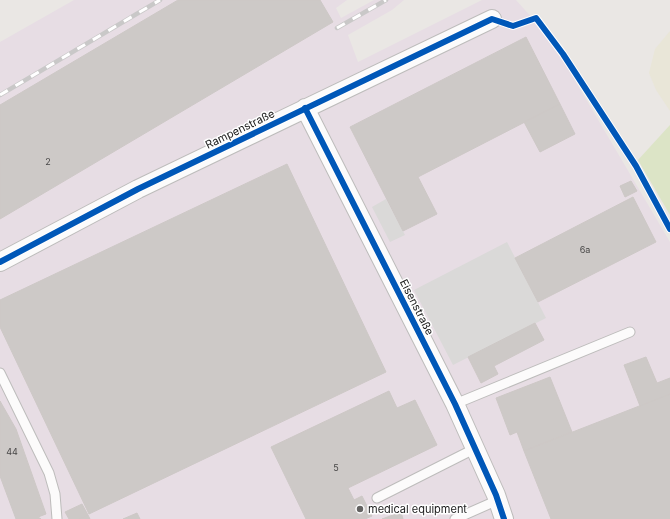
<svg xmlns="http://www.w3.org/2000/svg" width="670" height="519" font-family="Inter,sans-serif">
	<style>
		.industrial { fill: #e7dde4 }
		.farmland { fill: #e9e6d8 }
		.grass { fill: #dce4c6 }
		.parking { fill: #dad9d8 }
		.building { fill: #cdc9c7; stroke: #cdc8c6 }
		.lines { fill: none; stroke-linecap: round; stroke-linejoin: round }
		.lane-casing { stroke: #bdbcbb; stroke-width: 11 }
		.street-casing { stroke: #bdbcbb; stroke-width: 20 }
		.lane { stroke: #fcfbfb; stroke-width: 9 }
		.street { stroke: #fcfbfb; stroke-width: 18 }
		.rail-casing { stroke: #c9c8c8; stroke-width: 4.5 }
		.rail { stroke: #fff; stroke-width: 3; stroke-dasharray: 9; stroke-linecap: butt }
		.cycleway-casing { stroke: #fff; stroke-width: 8 }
		.cycleway { stroke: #0057b8; stroke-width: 6 }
		.poi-dot { fill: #646362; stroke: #fff; stroke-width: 1.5 }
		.labels { text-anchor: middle; stroke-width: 3; stroke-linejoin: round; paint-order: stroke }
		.number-label { font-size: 9px; fill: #484747 }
		.street-label { font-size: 11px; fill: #1c1c1c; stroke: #fff }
		.poi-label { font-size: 11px; fill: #1c1c1c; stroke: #fff; text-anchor: start }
	</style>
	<rect width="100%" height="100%" fill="#eae7e4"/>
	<path class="industrial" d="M74,0H347L336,8L341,18L374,0H404L392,10L348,35L358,62L482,0H516L534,20L560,55L670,242V519H0V42Z"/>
	<path class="farmland" d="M670,31V111L656,90L649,73L655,49Z"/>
	<path class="grass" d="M670,125V215L638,160Z"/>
	<path class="parking" d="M386,199L405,235L390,242L372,207Z
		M507,242L546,318L453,365L414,290Z"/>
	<path class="building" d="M178,0H320L333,22L0,219V105Z
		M526,37L560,104L418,177L437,214L403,231L350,127Z
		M560,104L575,134L540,152L524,122Z
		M287,164L386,372L89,514L0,327V300Z
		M631,181L637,191L625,197L620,186Z
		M633,197L656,242L538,302L515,258Z
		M535,323L544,340L494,366L498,374L481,383L468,357Z
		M646,357L657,383L670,378V394L640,406L624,365Z
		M550,377L572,432L524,451L517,432L510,435L496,398Z
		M389,391L397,408L415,400L437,445L348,488L354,500L362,496L372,516L365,519H306L271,447Z
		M670,394V519H551L524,451Z
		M0,401L16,429L46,514L38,517L41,519H16L0,476Z
		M82,504L88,515L79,519H69L65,512Z
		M401,512L403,519H382Z
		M137,513L140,519H123Z
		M88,515L90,519H79Z"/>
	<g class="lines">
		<g class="lane-casing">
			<path id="lane" d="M0,373L49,473L55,494L57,519
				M455,404L630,332
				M377,498L476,448
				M455,519L498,500"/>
		</g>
		<g class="street-casing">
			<path id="street" d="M305,108L455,404L496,495L504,519
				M0,262L138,189L492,19"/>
		</g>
		<use href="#lane" class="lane"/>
		<use href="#street" class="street"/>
		<g class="rail-casing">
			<path id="rail" d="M337,28L386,0
				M0,95L160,0"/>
		</g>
		<use href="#rail" class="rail"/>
		<g class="cycleway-casing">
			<path id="cycleway" d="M305,108L455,404L496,495L504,519
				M0,262L138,189L492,19L513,26L536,18L563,54L636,166L670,229"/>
		</g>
		<use href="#cycleway" class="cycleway"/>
	</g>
	<circle class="poi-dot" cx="360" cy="509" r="4"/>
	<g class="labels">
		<g class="number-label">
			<text x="48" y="165">2</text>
			<text x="585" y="253">6a</text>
			<text x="12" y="455">44</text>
			<text x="336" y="471">5</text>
		</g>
		<g class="street-label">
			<text transform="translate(240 129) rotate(-26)" y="4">Rampenstraße</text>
			<text transform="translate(417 307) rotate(63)" y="4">Eisenstraße</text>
		</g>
		<g class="poi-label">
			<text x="368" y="513">medical equipment</text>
		</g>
	</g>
</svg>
